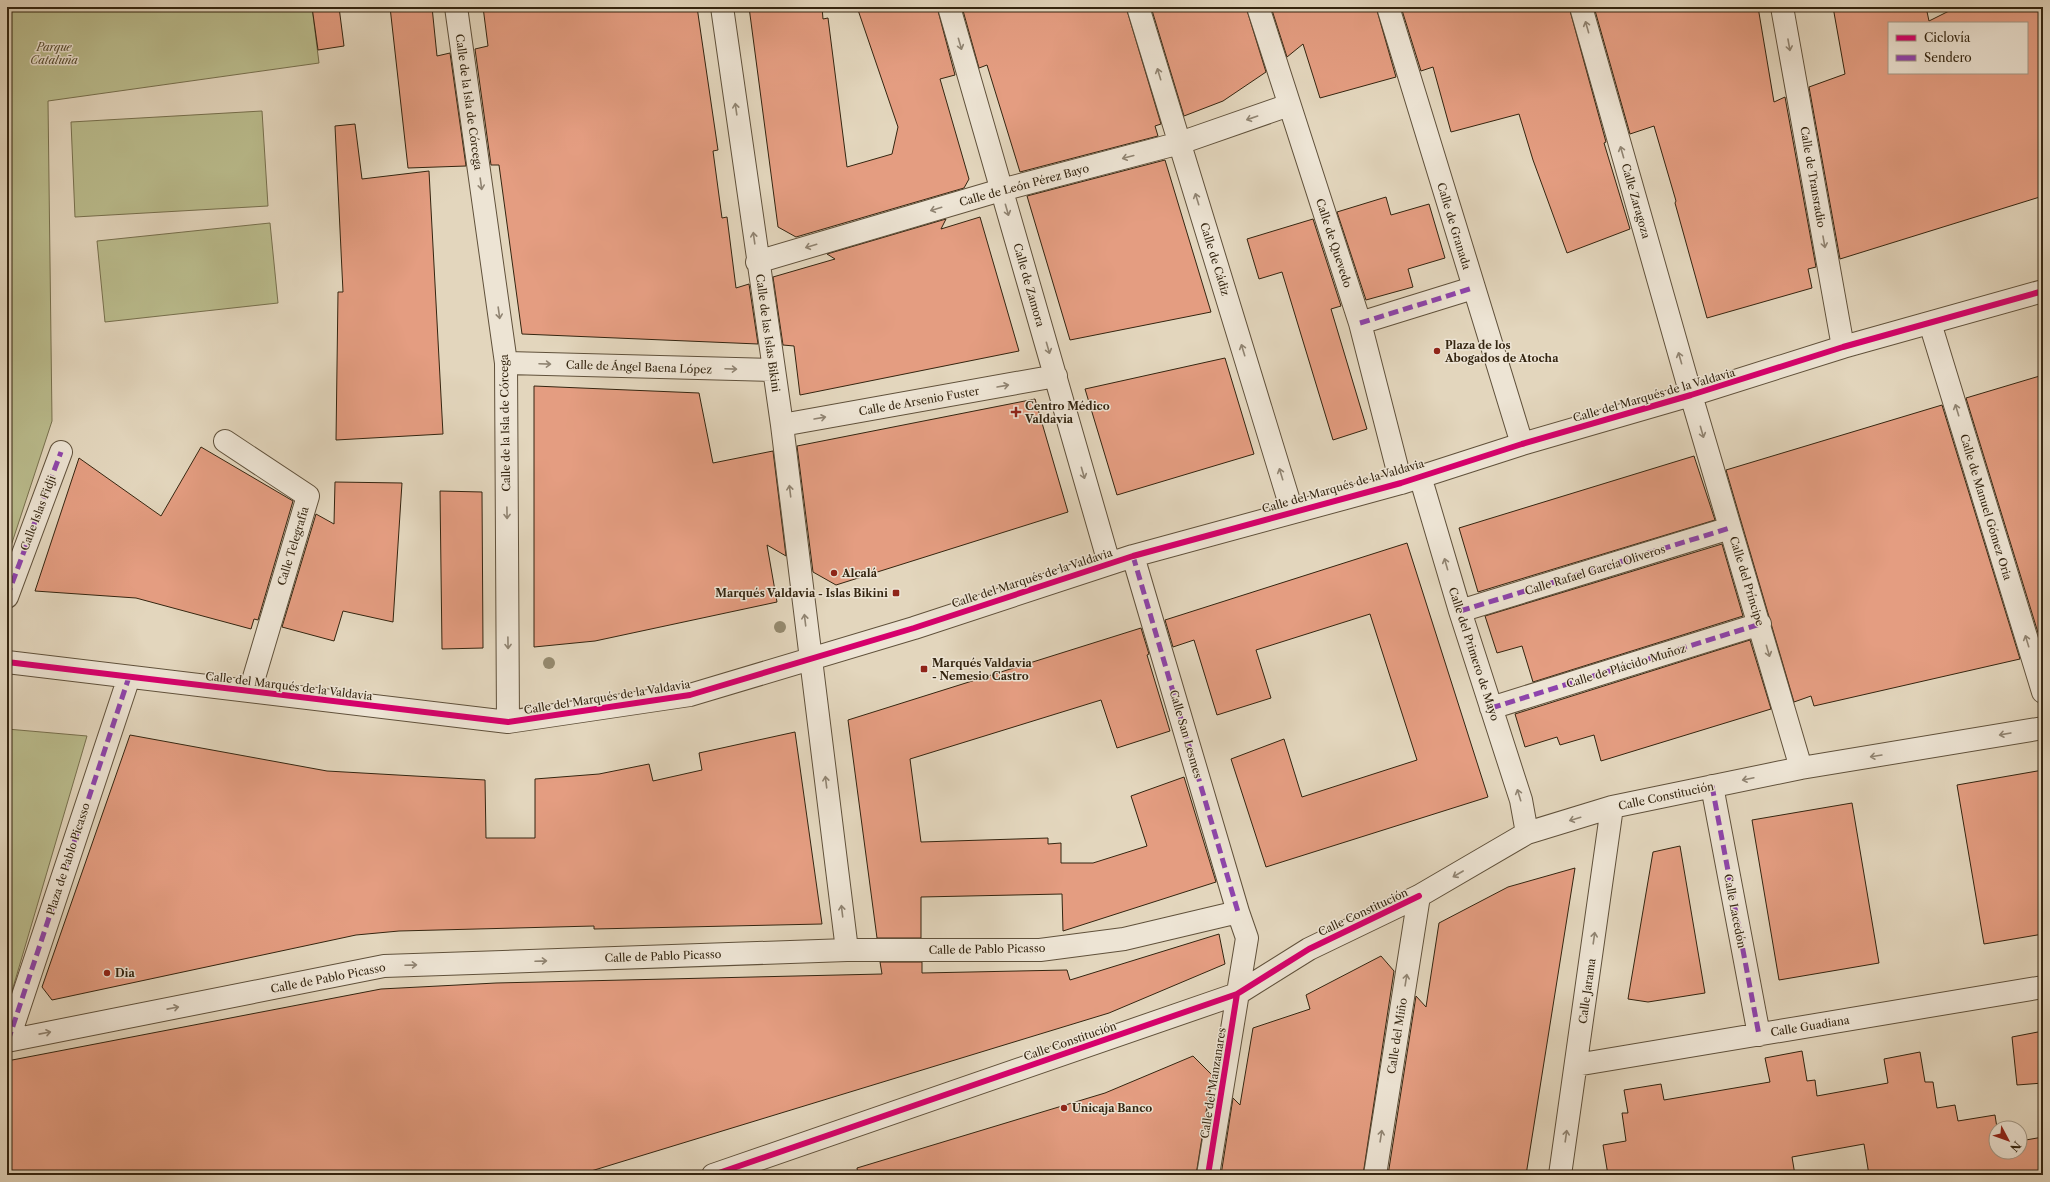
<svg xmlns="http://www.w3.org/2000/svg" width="2050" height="1182" font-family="'Libre Caslon Text',serif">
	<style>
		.green { fill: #babc8d; stroke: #77704e }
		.building { fill: #e49d81; stroke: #342510; fill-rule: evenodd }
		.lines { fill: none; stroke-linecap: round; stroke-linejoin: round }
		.street-casing { stroke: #60513b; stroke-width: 24 }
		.street { stroke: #ede4d4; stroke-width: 22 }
		.quiet { stroke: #8e44ad; stroke-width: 5; stroke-dasharray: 10 5; stroke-linecap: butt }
		.cycleway-casing { stroke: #ede4d4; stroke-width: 8 }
		.cycleway { stroke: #d6006c; stroke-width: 6 }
		.tree { fill: #958a6f }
		.oneway { stroke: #908472 }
		.poi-dot { fill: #8f2418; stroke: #ede4d4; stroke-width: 1.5 }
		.labels { text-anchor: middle; stroke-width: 3; stroke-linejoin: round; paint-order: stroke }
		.park-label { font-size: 11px; font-style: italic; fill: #564b2f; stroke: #ede4d4 }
		.street-label { font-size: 11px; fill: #342510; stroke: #ede4d4 }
		.poi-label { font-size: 11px; font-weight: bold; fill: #342510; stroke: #ede4d4; text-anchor: start }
	</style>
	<rect width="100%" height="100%" fill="#e3d6bd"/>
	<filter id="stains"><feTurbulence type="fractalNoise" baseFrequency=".005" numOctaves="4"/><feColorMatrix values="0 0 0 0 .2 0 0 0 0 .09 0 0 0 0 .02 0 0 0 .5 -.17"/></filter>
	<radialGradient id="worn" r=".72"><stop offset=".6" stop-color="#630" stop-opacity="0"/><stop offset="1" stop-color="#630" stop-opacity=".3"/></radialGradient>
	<path class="green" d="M7,7H312L319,63L48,101L52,421L7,558Z
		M262,111L268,206L75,217L71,122Z
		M270,223L278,303L105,322L97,241Z
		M7,729L87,736L7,1008Z"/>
	<path class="building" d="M312,7H339L344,46L318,50Z
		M390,7H432L437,56L450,53L466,166L408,168Z
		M483,7H697L718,150L713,151L722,218L727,217L736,288L749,284L758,344L522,334L499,165H491L475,49L488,46Z
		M749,7H822L823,19L828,18L847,167L892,154L898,127L857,7H937L955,75L940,79L969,179L964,188L796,237L778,227Z
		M962,7H1126L1161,124L1155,126L1158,136L1020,172L987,65L979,68Z
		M1151,7H1246L1266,72L1223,101L1184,116Z
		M1271,7H1376L1396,77L1320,98L1303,44L1287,57Z
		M1401,7H1569L1606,142L1604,143L1630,229L1567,253L1533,160L1519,114L1451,132L1433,67L1421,71Z
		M1594,7H1758L1774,102L1785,97L1816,267L1808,269L1812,288L1707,318L1675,203L1676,201L1654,126L1630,134Z
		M1833,7H1926L1929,21L1957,7H2043V196L1840,259L1809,87L1845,74ZM1889,23H2027V73H1889Z
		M355,124L362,179L429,171L443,434L336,440L338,292H343L335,126Z
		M1165,160L1211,312L1070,340L1027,196Z
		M1386,197L1391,215L1429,204L1445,258L1408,269L1413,287L1366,300L1337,212Z
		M980,217L1019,351L800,395L794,346L783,345L773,277L835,259L827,254L946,219L941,229Z
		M1313,219L1341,306L1331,309L1367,429L1333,440L1282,272L1259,279L1247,239Z
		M1225,358L1254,454L1117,495L1085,389Z
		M2043,375V649L1966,398Z
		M534,386L699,393L713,463L773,451L786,556L767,545L777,602L595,641L534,647Z
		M1035,399L1068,512L836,585L813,572L797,446Z
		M1942,405L2020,659L1814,706L1811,696L1794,702L1726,470Z
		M201,447L293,501L258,620L254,619L251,629L136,598L35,591L79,458L161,516Z
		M1694,456L1715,520L1478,592L1459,528Z
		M335,482L402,483L393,622L343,611L334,641L282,627L316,514L334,524Z
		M440,491L482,492L483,648L442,649Z
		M1407,543L1488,797L1266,867L1231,759L1284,739L1302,797L1417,760L1370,614L1256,650L1271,698L1217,715L1194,640L1173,647L1165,620Z
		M1722,544L1743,616L1533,682L1522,646L1497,653L1485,616Z
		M1141,628L1149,654L1147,655L1170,731L1117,748L1101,700L910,759L921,842L1048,838V844L1061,843V863H1093L1147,846L1131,796L1184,777L1216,882L1063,931L1062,894L921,897V938H877L848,720Z
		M1750,640L1771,709L1601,761L1594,735L1560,745L1557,737L1525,747L1515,714Z
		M795,732L822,924L594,929V926L399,931L356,935L52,1000L42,987L130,735L327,771L485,780L486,838H535V779L599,774L649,764L653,781L702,770L699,753Z
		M2043,770V934L1984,944L1957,785Z
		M1852,803L1879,963L1779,980L1752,820Z
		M1680,846L1705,993L1648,1002L1628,999L1653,852Z
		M1575,868L1526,1175H1388L1416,996L1426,1007L1439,923L1508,887Z
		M1219,934L1225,964L1109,1013L578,1175H7V1061L381,989L496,983L882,974L880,962H922V973L1067,970L1070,980Z
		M1381,956L1394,971L1363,1175H1221L1233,1098L1240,1105L1253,1028L1310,1009L1306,995Z
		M2043,1031V1083L2017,1085L2012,1037Z
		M1802,1051L1807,1081L1815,1080L1817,1096L1888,1083L1884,1059L1920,1052L1925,1082H1933L1937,1108L1955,1105L1958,1121L1995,1115L1997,1128L1996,1152H2020V1141L2043,1137V1175H1869L1864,1144L1792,1157L1795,1175H1608L1603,1145L1626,1141L1622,1113H1628L1624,1090L1661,1084L1664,1100L1770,1082L1765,1058Z
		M1193,1056L1212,1075L1196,1175H858L857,1168L1105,1093Z"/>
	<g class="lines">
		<g class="street-casing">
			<path id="street" d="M456,7L506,363L508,722
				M722,7L782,425L847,950
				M949,7L1109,563
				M1138,7L1292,511
				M1258,7L1360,323L1401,483
				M1388,7L1522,444
				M1581,7L1691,395L1801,768
				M1782,7L1843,347
				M757,262L1001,190L1180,143L1289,105
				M1360,323L1473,288
				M1930,323L2043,692
				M506,363L773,370
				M782,425L1056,376
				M225,441L308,496L250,691
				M1420,476L1460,611L1521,800L1527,833
				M1133,556L1238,912
				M7,597L61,452
				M1460,611L1730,528
				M7,662L508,722L690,695L914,628L1133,556L1401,483L1522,444L1691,395L1843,347L2043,291
				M1491,708L1760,624
				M1712,786L1759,1035
				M7,1041L384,966L847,950H1040L1124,939L1238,912L1247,938L1208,1175
				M8,1041L129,677
				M1576,1065L2043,987
				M713,1175L1237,994L1309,949L1419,896L1527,833L1612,807L1801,768L2043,728
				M1375,1175L1419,896
				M1560,1175L1612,807"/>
		</g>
		<use href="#street" class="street"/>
		<path class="quiet" d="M1360,323L1473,288
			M1133,556L1238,912
			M7,597L61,452
			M1460,611L1730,528
			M1491,708L1760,624
			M1712,786L1759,1035
			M8,1041L129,677"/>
		<g class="cycleway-casing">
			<path id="cycleway" d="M7,662L508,722L690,695L914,628L1133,556L1401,483L1522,444L1691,395L1843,347L2043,291
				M713,1175L1237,994L1309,949L1419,896
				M1208,1175L1237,994"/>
		</g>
		<use href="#cycleway" class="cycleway"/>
	</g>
	<g class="tree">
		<circle cx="780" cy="627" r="6"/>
		<circle cx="549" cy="663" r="6"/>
	</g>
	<defs><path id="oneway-shaft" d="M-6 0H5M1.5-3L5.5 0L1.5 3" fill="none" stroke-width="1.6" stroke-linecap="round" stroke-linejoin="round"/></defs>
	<g class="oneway">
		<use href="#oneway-shaft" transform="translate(1587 27) rotate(-106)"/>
		<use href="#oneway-shaft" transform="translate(960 44) rotate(74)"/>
		<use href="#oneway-shaft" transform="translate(1789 45) rotate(80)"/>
		<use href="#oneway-shaft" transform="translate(1159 74) rotate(-107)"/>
		<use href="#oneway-shaft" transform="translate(736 109) rotate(-98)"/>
		<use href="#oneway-shaft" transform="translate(1252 118) rotate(161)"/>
		<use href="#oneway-shaft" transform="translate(1622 152) rotate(-106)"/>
		<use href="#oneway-shaft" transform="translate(1128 157) rotate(165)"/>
		<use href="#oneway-shaft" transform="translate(481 184) rotate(82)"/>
		<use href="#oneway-shaft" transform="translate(1197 199) rotate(-107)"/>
		<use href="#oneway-shaft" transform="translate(936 209) rotate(163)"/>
		<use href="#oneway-shaft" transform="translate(1007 210) rotate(74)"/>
		<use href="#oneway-shaft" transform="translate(754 238) rotate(-98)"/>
		<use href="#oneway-shaft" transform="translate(1824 242) rotate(80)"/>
		<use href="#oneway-shaft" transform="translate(811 246) rotate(163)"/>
		<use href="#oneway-shaft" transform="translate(499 313) rotate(82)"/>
		<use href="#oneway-shaft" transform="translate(1048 348) rotate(74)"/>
		<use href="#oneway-shaft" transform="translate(1243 350) rotate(-107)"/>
		<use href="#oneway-shaft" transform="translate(1680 358) rotate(-106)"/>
		<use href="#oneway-shaft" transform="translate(545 364) rotate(2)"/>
		<use href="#oneway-shaft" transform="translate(731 369) rotate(2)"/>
		<use href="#oneway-shaft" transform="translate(1003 386) rotate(-10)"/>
		<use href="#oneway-shaft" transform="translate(1957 410) rotate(-107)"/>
		<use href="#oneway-shaft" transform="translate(820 418) rotate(-10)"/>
		<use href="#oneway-shaft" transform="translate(1702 432) rotate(74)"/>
		<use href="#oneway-shaft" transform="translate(1083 473) rotate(74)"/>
		<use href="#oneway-shaft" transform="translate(1281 474) rotate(-107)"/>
		<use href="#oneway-shaft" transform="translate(790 491) rotate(-97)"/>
		<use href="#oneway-shaft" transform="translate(507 513) rotate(89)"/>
		<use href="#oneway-shaft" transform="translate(1446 564) rotate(-106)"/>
		<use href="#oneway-shaft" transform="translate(805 620) rotate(-97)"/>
		<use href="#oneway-shaft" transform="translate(2027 641) rotate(-107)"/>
		<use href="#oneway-shaft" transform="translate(508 643) rotate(89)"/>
		<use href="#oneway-shaft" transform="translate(1768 651) rotate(74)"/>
		<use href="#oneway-shaft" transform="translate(2005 734) rotate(170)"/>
		<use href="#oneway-shaft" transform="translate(1876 756) rotate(171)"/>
		<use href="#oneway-shaft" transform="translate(1748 779) rotate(168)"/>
		<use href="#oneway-shaft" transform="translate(826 782) rotate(-97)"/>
		<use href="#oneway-shaft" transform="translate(1519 795) rotate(-107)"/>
		<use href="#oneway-shaft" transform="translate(1575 819) rotate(163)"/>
		<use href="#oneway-shaft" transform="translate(1458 874) rotate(150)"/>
		<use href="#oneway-shaft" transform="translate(842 911) rotate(-97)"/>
		<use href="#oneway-shaft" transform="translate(1594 938) rotate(-82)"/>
		<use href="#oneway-shaft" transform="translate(541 961) rotate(-2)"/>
		<use href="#oneway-shaft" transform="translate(411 965) rotate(-2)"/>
		<use href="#oneway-shaft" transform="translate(1406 980) rotate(-81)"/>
		<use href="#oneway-shaft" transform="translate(173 1008) rotate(-11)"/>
		<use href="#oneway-shaft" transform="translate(45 1033) rotate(-11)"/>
		<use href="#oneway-shaft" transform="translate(1381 1136) rotate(-81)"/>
		<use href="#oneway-shaft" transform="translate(1566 1136) rotate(-82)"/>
	</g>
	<g class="poi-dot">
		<circle cx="1437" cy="351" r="4"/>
		<path d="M1014 406h4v4h4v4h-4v4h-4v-4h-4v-4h4z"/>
		<circle cx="834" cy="573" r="4"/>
		<rect x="892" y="589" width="8" height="8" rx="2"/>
		<rect x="920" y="665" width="8" height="8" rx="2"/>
		<circle cx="107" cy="973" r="4"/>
		<circle cx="1064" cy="1108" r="4"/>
	</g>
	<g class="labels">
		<g class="park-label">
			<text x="54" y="51">Parque<tspan x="54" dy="13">Cataluña</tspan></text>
		</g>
		<g class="street-label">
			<text transform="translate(469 102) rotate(82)" y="4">Calle de la Isla de Córcega</text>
			<text transform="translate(1813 177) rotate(80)" y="4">Calle de Transradio</text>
			<text transform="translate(1024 185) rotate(-15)" y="4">Calle de León Pérez Bayo</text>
			<text transform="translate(1636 201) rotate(74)" y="4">Calle Zaragoza</text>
			<text transform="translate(1454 226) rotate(73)" y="4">Calle de Granada</text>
			<text transform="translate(1334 243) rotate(72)" y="4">Calle de Quevedo</text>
			<text transform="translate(1215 259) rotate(73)" y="4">Calle de Cádiz</text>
			<text transform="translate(1029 285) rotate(74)" y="4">Calle de Zamora</text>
			<text transform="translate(768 333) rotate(82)" y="4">Calle de las Islas Bikini</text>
			<text transform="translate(639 367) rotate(2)" y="4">Calle de Ángel Baena López</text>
			<text transform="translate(1654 395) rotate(-16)" y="4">Calle del Marqués de la Valdavia</text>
			<text transform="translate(919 401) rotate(-10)" y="4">Calle de Arsenio Fuster</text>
			<text transform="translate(505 423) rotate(-91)" y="4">Calle de la Isla de Córcega</text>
			<text transform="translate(1343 486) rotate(-16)" y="4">Calle del Marqués de la Valdavia</text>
			<text transform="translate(1986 507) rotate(73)" y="4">Calle de Manuel Gómez Oria</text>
			<text transform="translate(38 513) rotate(-69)" y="4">Calle Islas Fidji</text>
			<text transform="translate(293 546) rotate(-73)" y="4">Calle Telegrafía</text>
			<text transform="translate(1595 570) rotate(-17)" y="4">Calle Rafael García Oliveros</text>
			<text transform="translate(1032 578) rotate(-18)" y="4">Calle del Marqués de la Valdavia</text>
			<text transform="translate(1747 581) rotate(73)" y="4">Calle del Príncipe</text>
			<text transform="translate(1474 654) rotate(72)" y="4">Calle del Primero de Mayo</text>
			<text transform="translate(1626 666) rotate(-17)" y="4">Calle de Plácido Muñoz</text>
			<text transform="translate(289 686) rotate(7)" y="4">Calle del Marqués de la Valdavia</text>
			<text transform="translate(607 697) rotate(-9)" y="4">Calle del Marqués de la Valdavia</text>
			<text transform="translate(1186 734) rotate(74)" y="4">Calle San Lesmes</text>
			<text transform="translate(1666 796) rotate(-12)" y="4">Calle Constitución</text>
			<text transform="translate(68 859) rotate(-72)" y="4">Plaza de Pablo Picasso</text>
			<text transform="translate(1735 911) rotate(79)" y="4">Calle Lacedón</text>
			<text transform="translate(1363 912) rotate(-25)" y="4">Calle Constitución</text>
			<text transform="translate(987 949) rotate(-1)" y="4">Calle de Pablo Picasso</text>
			<text transform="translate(663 956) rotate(-2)" y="4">Calle de Pablo Picasso</text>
			<text transform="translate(328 978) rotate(-11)" y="4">Calle de Pablo Picasso</text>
			<text transform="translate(1587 991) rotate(-82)" y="4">Calle Jarama</text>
			<text transform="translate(1810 1026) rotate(-9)" y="4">Calle Guadiana</text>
			<text transform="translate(1397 1036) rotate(-81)" y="4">Calle del Miño</text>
			<text transform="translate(1070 1041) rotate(-19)" y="4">Calle Constitución</text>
			<text transform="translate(1213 1083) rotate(-81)" y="4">Calle del Manzanares</text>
		</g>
		<g class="poi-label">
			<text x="1445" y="349">Plaza de los<tspan x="1445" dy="13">Abogados de Atocha</tspan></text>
			<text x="1025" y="410">Centro Médico<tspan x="1025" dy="13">Valdavia</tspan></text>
			<text x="842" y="577">Alcalá</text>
			<text x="888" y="597" text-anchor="end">Marqués Valdavia - Islas Bikini</text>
			<text x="932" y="667">Marqués Valdavia<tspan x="932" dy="13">- Nemesio Castro</tspan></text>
			<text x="115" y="977">Dia</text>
			<text x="1072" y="1112">Unicaja Banco</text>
		</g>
	</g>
	<rect width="2050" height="1182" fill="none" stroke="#e3d6bd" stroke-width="24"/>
	<rect x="8" y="8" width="2034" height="1166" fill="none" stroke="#342510" stroke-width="2"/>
	<rect x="12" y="12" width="2026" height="1158" fill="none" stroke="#342510"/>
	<rect x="1888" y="22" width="140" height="52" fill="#ede4d4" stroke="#a39886"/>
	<rect x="1896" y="35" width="20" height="6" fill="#d6006c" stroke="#a39886"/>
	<text x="1924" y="42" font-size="12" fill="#342510">Ciclovía</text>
	<rect x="1896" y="55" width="20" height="6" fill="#8e44ad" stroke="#a39886"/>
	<text x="1924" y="62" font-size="12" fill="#342510">Sendero</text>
	<g transform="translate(2008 1140) rotate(131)"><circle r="19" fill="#ede4d4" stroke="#a39886"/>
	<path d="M0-3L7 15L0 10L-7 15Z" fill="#8f2418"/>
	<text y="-6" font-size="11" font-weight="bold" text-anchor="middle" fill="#342510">N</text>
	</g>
	<rect width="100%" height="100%" filter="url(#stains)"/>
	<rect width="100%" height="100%" fill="url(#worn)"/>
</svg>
